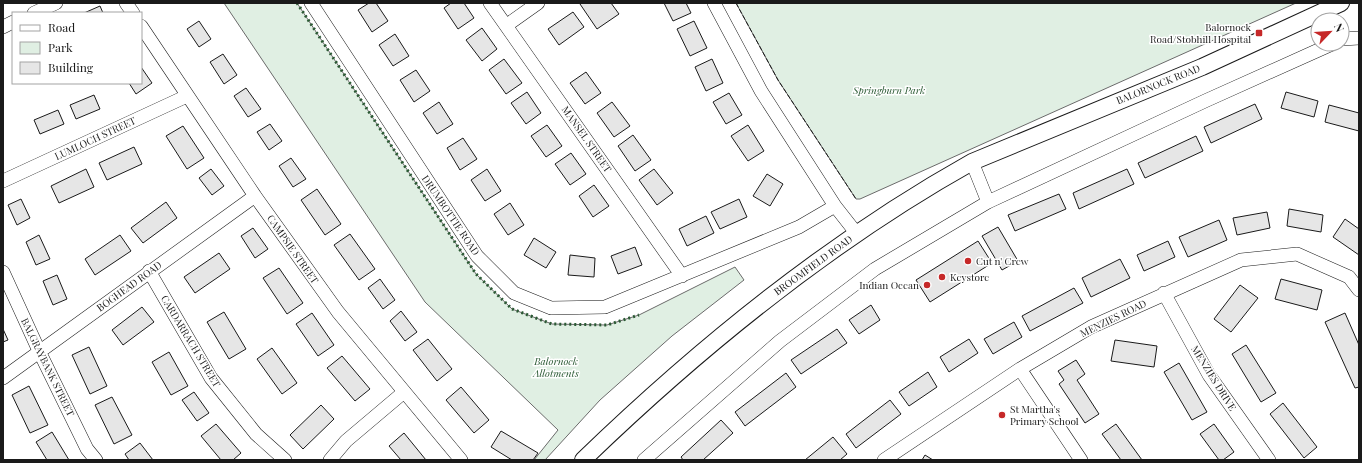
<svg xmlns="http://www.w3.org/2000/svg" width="1362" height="463" font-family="'Playfair Display',serif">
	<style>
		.green { fill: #e0efe3; stroke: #6a6a6a }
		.building { fill: #e6e6e6; stroke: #1a1a1a }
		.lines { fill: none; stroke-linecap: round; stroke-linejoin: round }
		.minor-casing { stroke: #1a1a1a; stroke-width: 14 }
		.tertiary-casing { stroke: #1a1a1a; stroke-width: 18 }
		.minor { stroke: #fff; stroke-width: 13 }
		.tertiary { stroke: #fff; stroke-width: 16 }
		.hedge { stroke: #2b5a34; stroke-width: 3; stroke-dasharray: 2 3; stroke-linecap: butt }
		.fence { stroke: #1a1a1a; stroke-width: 1; stroke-dasharray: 5 2; stroke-linecap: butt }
		.poi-dot { fill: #c62828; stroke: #fff; stroke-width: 1.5 }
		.labels { text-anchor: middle; stroke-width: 3; stroke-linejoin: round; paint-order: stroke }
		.poi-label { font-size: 10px; fill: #1a1a1a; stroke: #fff; text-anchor: start }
		.street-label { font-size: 10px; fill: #1a1a1a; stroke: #fff }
		.park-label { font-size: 10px; font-style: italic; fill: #2b5a34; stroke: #fff }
	</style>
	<rect width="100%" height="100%" fill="#fff"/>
	<path class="green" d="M224,3H297L476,274L512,309L552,324L607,325L639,315L735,267L744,280L672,336L600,400L545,460H534L558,430L425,302Z
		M736,3H1296L860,199H856L778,80Z"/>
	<path class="building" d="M369,3H376L388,21L372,32L358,10Z
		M451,3H464L474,18L458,29L444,8Z
		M582,3H611L619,14L597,29L580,4Z
		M664,3H686L691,13L673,21Z
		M100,6L103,13H84Z
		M573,12L584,27L559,45L548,29Z
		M199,21L211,39L199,47L187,29Z
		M694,21L707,48L690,56L677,29Z
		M482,28L497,49L482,61L466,40Z
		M395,34L409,56L393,66L379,45Z
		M223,54L237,75L224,84L210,62Z
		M504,59L522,83L506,94L489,70Z
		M712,59L723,83L706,91L695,67Z
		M141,67L152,83L136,94L129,83H141Z
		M416,70L430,91L414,102L400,80Z
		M586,72L601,93L585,104L570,83Z
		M246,88L261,109L248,117L234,96Z
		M527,92L541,113L526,124L511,103Z
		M1286,92L1318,101L1314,117L1281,108Z
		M729,93L742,115L726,124L713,102Z
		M94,95L100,109L76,119L70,105Z
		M439,102L453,124L437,134L423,113Z
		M612,102L630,126L614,137L597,113Z
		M1255,104L1262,119L1211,143L1204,127Z
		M1329,105L1359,113V131L1325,122Z
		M58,110L64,124L40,134L34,120Z
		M270,124L282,141L269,150L257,132Z
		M547,125L562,146L546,157L531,136Z
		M748,125L764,151L748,161L731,136Z
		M183,126L204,158L187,169L166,136Z
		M633,135L651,160L635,171L618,146Z
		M1196,136L1203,151L1145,178L1138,163Z
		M463,138L477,159L460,170L447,148Z
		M134,147L142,164L107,180L99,163Z
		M571,153L586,174L570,185L555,164Z
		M291,158L306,179L293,187L279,166Z
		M86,169L94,187L59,203L51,186Z
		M211,169L224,186L212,195L199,178Z
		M487,169L501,191L485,201L471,180Z
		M654,169L673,193L657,205L639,180Z
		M1127,169L1134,184L1079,209L1073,193Z
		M767,174L783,184L770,206L753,196Z
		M594,185L609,206L593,217L579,196Z
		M317,189L341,224L325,235L301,200Z
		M1059,194L1066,209L1015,231L1008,215Z
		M21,199L30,218L17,225L8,205Z
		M739,199L747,217L720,229L711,212Z
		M166,202L177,218L143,243L131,228Z
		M510,203L524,225L508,235L494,214Z
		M1289,209L1323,215L1321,232L1287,226Z
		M1267,212L1270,228L1237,235L1233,218Z
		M706,216L714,233L687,246L679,229Z
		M1345,219L1359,229V255L1333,237Z
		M1219,220L1227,240L1188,257L1179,237Z
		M998,227L1018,261L1002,270L982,236Z
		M253,228L268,249L255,258L241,236Z
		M350,234L375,269L359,280L334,245Z
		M39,235L50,259L36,265L26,242Z
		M120,235L131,251L95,275L85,259Z
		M534,238L556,252L546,268L524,255Z
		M978,241L992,263L930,302L916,280Z
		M1168,241L1175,257L1144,271L1137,255Z
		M635,247L642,265L618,274L611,256Z
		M219,253L230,269L195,293L184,277Z
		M570,255L595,258L594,277L568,275Z
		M1120,259L1130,278L1091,297L1082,278Z
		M279,268L303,303L287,314L263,278Z
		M57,275L67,299L53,305L43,281Z
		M380,279L395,300L383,309L368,288Z
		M1281,279L1322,290L1317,310L1275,299Z
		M1240,285L1258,298L1231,332L1214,319Z
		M1074,288L1083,303L1030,331L1022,316Z
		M871,305L880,320L859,334L849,320Z
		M142,307L154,322L123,345L112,330Z
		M401,311L417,332L405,341L390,321Z
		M224,312L246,349L229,359L207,322Z
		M312,313L334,345L318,356L296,324Z
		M1345,313L1359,345V387L1355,388L1325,322Z
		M1014,322L1022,337L993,354L984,339Z
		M3,329L8,340L3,342Z
		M837,329L847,343L801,374L791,360Z
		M428,339L452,369L437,381L413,350Z
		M969,339L978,353L949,372L940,357Z
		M1115,340L1157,346L1154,367L1111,361Z
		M1246,345L1276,393L1261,402L1232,354Z
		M89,347L107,386L90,394L72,355Z
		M272,348L297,383L282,394L257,359Z
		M169,352L188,386L171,395L152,362Z
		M342,356L370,389L355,401L327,368Z
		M1076,360L1085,374L1077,380L1099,414L1085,423L1059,384L1064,380L1058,371Z
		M1179,363L1207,412L1192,420L1164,372Z
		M928,372L937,387L909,406L899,392Z
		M786,373L796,387L745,426L735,412Z
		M29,386L48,425L30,433L12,395Z
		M461,387L489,420L474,433L446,400Z
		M194,392L209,413L197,421L182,400Z
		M112,397L132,435L114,444L95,405Z
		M890,400L901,414L856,448L846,434Z
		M1283,403L1317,447L1304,458L1270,414Z
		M321,405L334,419L303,449L290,435Z
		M721,420L733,433L703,460H683L681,457Z
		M216,424L241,453L233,460H221L201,436Z
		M1116,424L1142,460H1121L1102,434Z
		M1214,424L1234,452L1223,460H1219L1200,434Z
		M501,431L538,453L533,460H512L491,447Z
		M52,432L69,460H47L36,442Z
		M404,433L426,460H401L389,446Z
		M833,437L847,454L840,460H805Z
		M140,443L153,460H129L125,454Z
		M925,455L933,460H922Z"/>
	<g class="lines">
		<g class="minor-casing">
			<path id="minor" d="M126,3L133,13
				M311,3L477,256L514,293L551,308L605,307L799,227L835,206
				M490,3L682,276
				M714,3L761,91L835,206L857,234
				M34,13L56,3
				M507,25L538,3
				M141,26L255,196L338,312L461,460
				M3,27L13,22
				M1342,39L1359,38
				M972,162L988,202
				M3,181L187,96
				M149,271L211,378L256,434L285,460
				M3,272L40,353L87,449L96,460
				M1164,293L1209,375L1269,460
				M1020,369L1081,460
				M3,378L255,196
				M330,460L346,441L404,392
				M644,460L780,341L875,269L988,202L1205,101L1332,44
				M884,460L1020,369L1091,327L1241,260L1297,254L1349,277L1359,290"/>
		</g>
		<g class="tertiary-casing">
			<path id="tertiary" d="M583,460C701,346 829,242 972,162L1202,67L1341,3"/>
		</g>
		<use href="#minor" class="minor"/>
		<use href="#tertiary" class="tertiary"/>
		<path class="hedge" d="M297,3L476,274L512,309L552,324L607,325L639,315"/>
		<path class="fence" d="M736,3L778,80L856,199"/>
	</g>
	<g class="poi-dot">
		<rect x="1255" y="29" width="8" height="8" rx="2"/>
		<circle cx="968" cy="261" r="4"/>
		<circle cx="942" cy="277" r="4"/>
		<circle cx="927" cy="285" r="4"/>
		<circle cx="1002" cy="415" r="4"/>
	</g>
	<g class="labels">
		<g class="poi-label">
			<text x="1251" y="31" text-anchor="end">Balornock<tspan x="1251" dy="12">Road/Stobhill Hospital</tspan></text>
			<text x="976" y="265">Cut n' Crew</text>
			<text x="950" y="281">Keystore</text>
			<text x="919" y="289" text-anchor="end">Indian Ocean</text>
			<text x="1010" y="413">St Martha's<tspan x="1010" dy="12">Primary School</tspan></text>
		</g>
		<g class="street-label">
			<text transform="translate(1158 84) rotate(-22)" y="4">BALORNOCK ROAD</text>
			<text transform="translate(95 138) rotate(-25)" y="4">LUMLOCH STREET</text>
			<text transform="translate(587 139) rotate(55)" y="4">MANSEL STREET</text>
			<text transform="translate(451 215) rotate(56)" y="4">DRUMBOTTIE ROAD</text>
			<text transform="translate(293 249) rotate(55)" y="4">CAMPSIE STREET</text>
			<text transform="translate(813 265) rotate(-36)" y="4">BROOMFIELD ROAD</text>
			<text transform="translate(129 286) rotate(-36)" y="4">BOGHEAD ROAD</text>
			<text transform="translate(1113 318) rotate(-26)" y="4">MENZIES ROAD</text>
			<text transform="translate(191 341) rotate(59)" y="4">CARDARRACH STREET</text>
			<text transform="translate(48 367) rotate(64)" y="4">BALGRAYBANK STREET</text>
			<text transform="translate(1214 378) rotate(58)" y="4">MENZIES DRIVE</text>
		</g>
		<g class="park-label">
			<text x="889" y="94">Springburn Park</text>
			<text x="556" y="365">Balornock<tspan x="556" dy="12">Allotments</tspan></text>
		</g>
	</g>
	<rect width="1362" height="463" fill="none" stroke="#1a1a1a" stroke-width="8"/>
	<rect x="12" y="12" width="130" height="72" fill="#ffffff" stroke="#a3a3a3"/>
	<rect x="20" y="25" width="20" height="6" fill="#ffffff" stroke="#a3a3a3"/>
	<text x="48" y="32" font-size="12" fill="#1a1a1a">Road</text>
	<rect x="20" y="42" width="20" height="12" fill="#e0efe3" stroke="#a3a3a3"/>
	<text x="48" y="52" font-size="12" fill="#1a1a1a">Park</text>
	<rect x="20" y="62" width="20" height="12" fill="#e6e6e6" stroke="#a3a3a3"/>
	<text x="48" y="72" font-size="12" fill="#1a1a1a">Building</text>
	<g transform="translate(1330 32) rotate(65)"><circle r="19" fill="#ffffff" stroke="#a3a3a3"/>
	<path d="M0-3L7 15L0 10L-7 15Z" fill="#c62828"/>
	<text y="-6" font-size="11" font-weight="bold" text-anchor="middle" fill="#1a1a1a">N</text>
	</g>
</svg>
